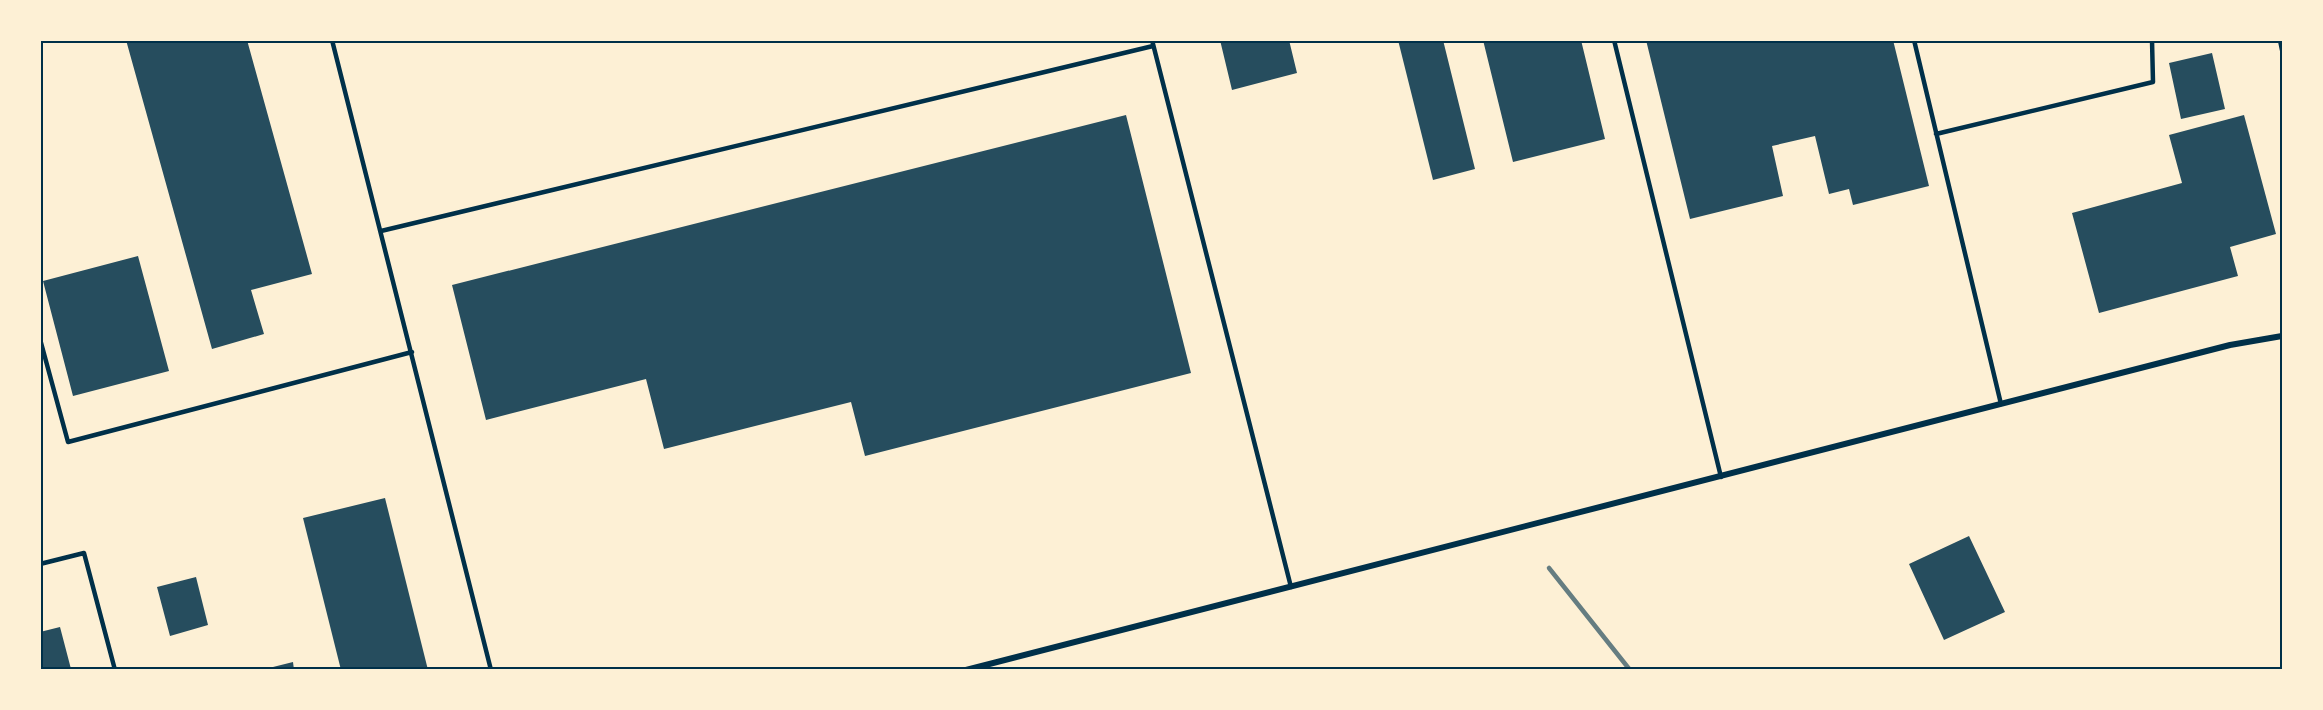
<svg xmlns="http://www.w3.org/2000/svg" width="2323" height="710" font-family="'PT Sans Narrow',sans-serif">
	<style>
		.building { fill: #264d5e }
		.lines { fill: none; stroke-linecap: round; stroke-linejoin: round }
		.service { stroke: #003049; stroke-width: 4.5 }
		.minor { stroke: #003049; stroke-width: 6 }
		.rail { stroke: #657d81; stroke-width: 4.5 }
		.neatline { fill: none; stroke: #003049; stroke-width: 2 }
	</style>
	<rect width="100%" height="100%" fill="#fdf0d5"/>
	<path class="building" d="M126,40H247L312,274L251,290L264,334L212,349Z
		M1220,40H1289L1297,73L1232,90Z
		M1398,40H1443L1475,169L1433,180Z
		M1483,40H1581L1605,139L1513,162Z
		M1646,40H1893L1929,186L1853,205L1849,189L1829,194L1815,136L1772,146L1783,196L1690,219Z
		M2212,53L2225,109L2181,119L2169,63Z
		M1126,115L1191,373L865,456L851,402L664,449L646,379L486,420L452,285Z
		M2244,115L2276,234L2230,247L2238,276L2099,313L2072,213L2182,183L2169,135Z
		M138,256L169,371L73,396L43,281Z
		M385,498L428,670H341L303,518Z
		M1969,536L2005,612L1944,640L1909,564Z
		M196,577L208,625L170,636L157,587Z
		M60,627L71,669L40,670V632Z
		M293,662L294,670H265V669Z"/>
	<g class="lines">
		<path class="service" d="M332,40L491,670
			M1152,40L1291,587
			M1614,40L1721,477
			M1914,40L2001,404
			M2280,40L2282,50
			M1936,134L2153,82L2152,40
			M381,231L1153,46
			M40,339L68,442L412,352
			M40,564L84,553L115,670"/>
		<path class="minor" d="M966,670L2230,345L2282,336"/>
		<path class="rail" d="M1549,568L1630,670"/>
	</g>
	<rect width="2323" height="710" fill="none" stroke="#fdf0d5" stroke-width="84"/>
	<rect x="42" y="42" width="2239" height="626" class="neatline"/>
</svg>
